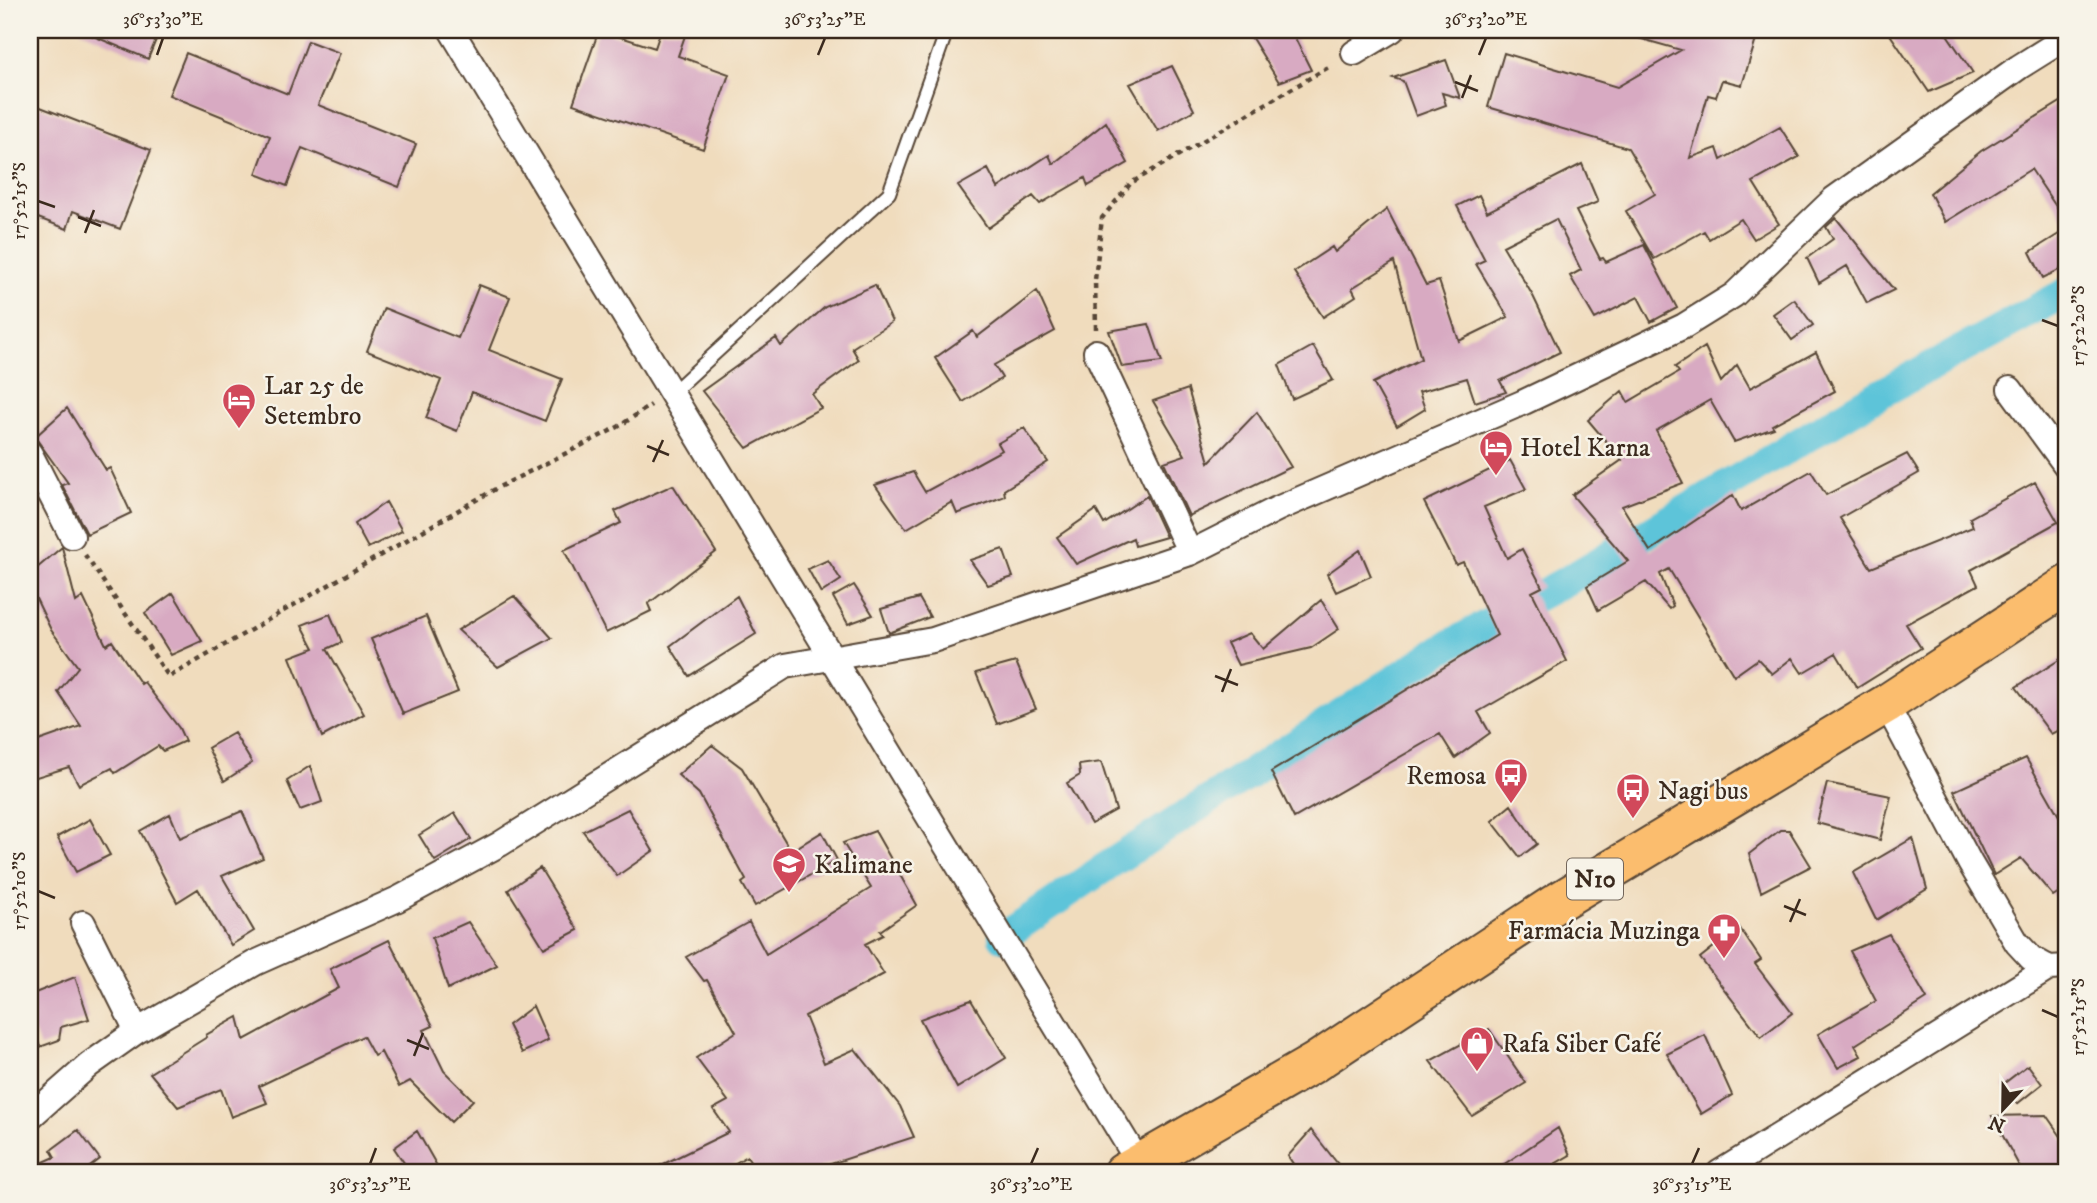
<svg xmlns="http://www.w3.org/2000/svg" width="2097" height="1203" font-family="'IM FELL DW Pica',serif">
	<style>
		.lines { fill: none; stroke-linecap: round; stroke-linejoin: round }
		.canal { stroke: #5dc4d9; stroke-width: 30 }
		.building { fill: #d8aac2 }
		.lane-casing { stroke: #564536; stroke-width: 16 }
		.street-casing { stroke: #564536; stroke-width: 28 }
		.primary-casing { stroke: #564536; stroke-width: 42 }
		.path { stroke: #564536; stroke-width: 4.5; stroke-dasharray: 5 5; stroke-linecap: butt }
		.lane { stroke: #fff; stroke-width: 12 }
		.street { stroke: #fff; stroke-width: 24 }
		.primary { stroke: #fbbd6e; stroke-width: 38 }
		.ticks { fill: none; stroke: #3b2a1e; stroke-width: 2.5 }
		.labels { text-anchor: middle; stroke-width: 5; stroke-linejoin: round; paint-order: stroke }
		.shield { fill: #f7f3e8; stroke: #73665b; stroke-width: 2 }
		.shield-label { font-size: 24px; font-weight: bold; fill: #3b2a1e }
		.poi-label { font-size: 26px; fill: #3b2a1e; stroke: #f7f3e8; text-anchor: start }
		.neatline { fill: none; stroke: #3b2a1e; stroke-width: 2.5 }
		.ticks-label { font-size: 18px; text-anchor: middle; fill: #3b2a1e }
	</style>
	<rect width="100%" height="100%" fill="#f7f3e8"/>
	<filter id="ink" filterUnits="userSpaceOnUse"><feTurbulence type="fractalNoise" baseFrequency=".0143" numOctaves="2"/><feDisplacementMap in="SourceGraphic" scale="14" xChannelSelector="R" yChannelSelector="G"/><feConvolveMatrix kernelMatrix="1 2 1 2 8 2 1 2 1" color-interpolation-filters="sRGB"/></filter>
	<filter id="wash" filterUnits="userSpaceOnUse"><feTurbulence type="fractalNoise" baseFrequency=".00686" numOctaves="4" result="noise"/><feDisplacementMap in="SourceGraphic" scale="28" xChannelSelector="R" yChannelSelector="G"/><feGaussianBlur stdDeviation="1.57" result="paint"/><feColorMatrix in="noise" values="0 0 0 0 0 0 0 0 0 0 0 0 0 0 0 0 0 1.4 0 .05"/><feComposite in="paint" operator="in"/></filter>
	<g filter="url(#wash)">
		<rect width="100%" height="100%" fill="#f0dcbd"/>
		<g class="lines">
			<path class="canal" d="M1003,937L1107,866L1440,650L1575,576L1878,395L2067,292"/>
		</g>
		<g id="blocks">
			<path class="building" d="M79,30H160L148,59Z
				M599,30L655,48L661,30H687L678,56L729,74L703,149L573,104Z
				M1247,30H1291L1311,70L1279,82Z
				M1632,30H1759L1742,85L1722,80L1716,97L1708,95L1690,158L1717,148L1721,160L1780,127L1799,157L1753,182L1779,224L1754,239L1741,219L1709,239L1704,231L1654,259L1626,211L1655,194L1628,148L1488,107L1504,53L1617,87L1681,50L1631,36Z
				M1887,30H1944L1973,73L1929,92Z
				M308,41L340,53L318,105L416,144L399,187L302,148L287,186L256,174L270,136L169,95L186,53L288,94Z
				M1446,60L1460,98L1442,93L1446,105L1416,116L1403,81L1393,78Z
				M1172,66L1194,110L1158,131L1130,84Z
				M2067,98V223L2031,169L1945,222L1930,193L1981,151Z
				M30,103L151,150L120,229L73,211L67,229L30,215Z
				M1106,122L1128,163L1088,186L1085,178L1040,204L1033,196L988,228L958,186L988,169L998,188L1049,155L1053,164Z
				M1582,164L1598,202L1576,211L1600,259L1603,258L1606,262L1644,245L1677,308L1651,322L1638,297L1595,319L1570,276L1581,270L1556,219L1503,246L1533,296L1560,352L1500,381L1506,392L1475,402L1467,378L1419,392L1425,409L1397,426L1373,383L1421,359L1394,262L1352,288L1356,296L1323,317L1294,272L1332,247L1335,252L1387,209L1426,285L1439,281L1459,341L1508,317L1476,264L1485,260L1457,206L1479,195L1487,212Z
				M1836,218L1894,290L1867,303L1847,266L1819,283L1807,258L1833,239L1826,227Z
				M2067,229V266L2043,278L2030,252Z
				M479,285L510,297L489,350L562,379L545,421L472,392L457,431L426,418L441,380L367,351L384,308L458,338Z
				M875,285L892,322L852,348L859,360L812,394L821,408L747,448L702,391L776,338L781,346L825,307Z
				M1037,291L1055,331L994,365L1002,378L963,402L935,358L973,331L977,337Z
				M1794,299L1813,325L1792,340L1773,314Z
				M1149,324L1162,362L1122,367L1109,331Z
				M1313,346L1333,380L1292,399L1279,365Z
				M1705,347L1721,382L1737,365L1750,388L1816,352L1835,391L1772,425L1774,428L1734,442L1710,400L1656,431L1683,483L1622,506L1650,551L1733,495L1741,511L1811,471L1826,495L1907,454L1919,473L1840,518L1871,568L1973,527L1970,518L2035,482L2058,522L1971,570L1978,585L1906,624L1921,648L1857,688L1836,653L1802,673L1792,658L1772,674L1758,659L1734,676L1669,569L1660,574L1673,606L1669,609L1646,582L1598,610L1587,586L1628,561L1572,495L1622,460L1588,420L1622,391L1628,402L1679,372L1675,367Z
				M1188,389L1209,462L1257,412L1291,467L1189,516L1164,462L1185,455L1153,401Z
				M67,408L106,470L110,468L131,513L87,534L62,485L68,483L35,437Z
				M1024,428L1048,462L1004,490L1005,496L957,514L952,502L906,529L875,485L913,472L925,492L1002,450L998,443Z
				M1510,460L1526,489L1484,507L1507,558L1522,549L1542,587L1532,592L1567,661L1478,712L1490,733L1455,758L1440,734L1294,818L1271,772L1497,635L1463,562L1456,565L1424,502Z
				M673,485L716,552L648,604L651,611L606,633L564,550L621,523L615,511Z
				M1147,496L1166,537L1135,546L1133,538L1076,564L1057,537L1096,510L1104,524Z
				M386,502L402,531L368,548L355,524Z
				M62,547L76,602L83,597L106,645L112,641L141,684L144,682L179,728L185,741L163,751L158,746L115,773L112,768L79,785L69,767L30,779V744L81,726L58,692L78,667L51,630L30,586V574Z
				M1003,549L1013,577L988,585L970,560Z
				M1360,550L1371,576L1336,592L1327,574Z
				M828,560L841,580L821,593L808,569Z
				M854,585L873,615L848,624L833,597Z
				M173,593L202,641L171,655L145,613Z
				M514,596L552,638L498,667L458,630Z
				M737,596L756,634L689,676L670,646Z
				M919,598L930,617L889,633L881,609Z
				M1321,600L1339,629L1311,648L1238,665L1227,643L1250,633L1263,649Z
				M330,614L342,642L327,649L364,714L322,737L290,657L314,648L302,625Z
				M426,616L458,692L403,714L371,639Z
				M2067,655V726L2051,734L2016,687Z
				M1016,662L1036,709L997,724L976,673Z
				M234,733L252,763L224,781L208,748Z
				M712,745L742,768L791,851L822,832L837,860L755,906L742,883L746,880L699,794L678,775Z
				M2026,758L2067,830V887L2053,896L2021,858L1994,875L1954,791Z
				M1101,762L1116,810L1091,824L1067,783L1080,775L1079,765Z
				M310,766L322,802L300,810L287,781Z
				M1827,783L1891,796L1880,840L1817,823Z
				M1511,805L1537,844L1520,857L1492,821Z
				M628,809L653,851L617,876L583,831Z
				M242,811L263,858L222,876L254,931L231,945L198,889L177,902L140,831L170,814L180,838Z
				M455,813L471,839L435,861L419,835Z
				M90,819L110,855L76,872L57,837Z
				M1780,830H1789L1811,866L1761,892L1749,854Z
				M875,831L917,905L880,931L883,935L865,944L884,974L805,1016L824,1063L855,1049L900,1106L914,1137L818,1168L821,1173H758L747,1156L719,1173H645L729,1132L713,1109L728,1101L696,1058L736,1032L707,980L704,981L686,957L749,922L766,954L871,888L843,843Z
				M1913,838L1927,889L1876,920L1853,873Z
				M540,868L578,930L544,948L508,890Z
				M468,922L497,965L448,989L432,938Z
				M1739,927L1761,960L1755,964L1792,1013L1761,1037L1700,958Z
				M1889,934L1927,999L1855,1045L1861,1056L1838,1068L1818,1034L1876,1001L1850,951Z
				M389,940L433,1026L424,1030L444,1071L473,1100L451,1122L410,1081L399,1087L381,1052L374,1056L363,1036L259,1086L267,1103L231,1117L221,1089L178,1107L150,1073L207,1037L206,1035L238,1017L244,1040L339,988L330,969Z
				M75,977L89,1019L61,1027L59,1040L40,1047L30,1021V995Z
				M971,1000L1006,1058L957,1088L920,1019Z
				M533,1006L548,1040L522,1053L508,1025Z
				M1489,1029L1526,1083L1472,1116L1430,1061Z
				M1705,1035L1732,1095L1701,1114L1667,1054Z
				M2028,1065L2042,1084L2017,1104L2002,1085Z
				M2046,1115L2067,1145V1173H2023L1992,1116Z
				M1558,1128L1570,1155L1539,1173H1491Z
				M78,1130L100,1159L82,1173H30V1168L55,1157L51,1150Z
				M1311,1130L1345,1173H1299L1288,1156Z
				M417,1131L441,1173H411L394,1148Z"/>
		</g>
	</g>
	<g filter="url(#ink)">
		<use href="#blocks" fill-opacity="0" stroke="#564536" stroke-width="2"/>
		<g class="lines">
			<g class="lane-casing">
				<path id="lane" d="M673,392L889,193L947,30"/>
			</g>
			<g class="street-casing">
				<path id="street" d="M451,30L1145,1173
					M1354,53L1392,30
					M1096,352L1190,553
					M2010,389L2067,467
					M30,454L72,536
					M1886,704L1970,863L2017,943L2031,958L2049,968L2067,967
					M83,923L137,1031
					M30,1117L89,1065L137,1031L255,963L398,899L500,844L785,666L933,640L1190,553L1277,509L1524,402L1684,326L1734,295L1834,199L2019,67L2067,37
					M1719,1173L2049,968"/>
			</g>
			<g class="primary-casing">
				<path id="primary" d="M1123,1173L1314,1063L1553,905L1886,704L2067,585"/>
			</g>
			<path class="path" d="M1096,329L1095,280L1102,218L1131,183L1332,65
				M85,555L169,677L497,488L618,427L651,405"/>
			<use href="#lane" class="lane"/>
			<use href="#street" class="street"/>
			<use href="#primary" class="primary"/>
		</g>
	</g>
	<path class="ticks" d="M157,55L163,38M818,55L825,38M1479,55L1486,38M1455,82L1478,91M1462,98L1471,75M38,201L55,207M78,217L101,226M85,233L94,210M2042,320L2058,326M647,446L669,455M653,462L663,440M1215,676L1238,685M1222,692L1231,669M38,891L55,898M1784,906L1806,915M1790,922L1800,899M2042,1010L2058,1017M407,1040L429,1049M414,1056L423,1033M370,1164L376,1148M1031,1164L1038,1148M1692,1164L1699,1148"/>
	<defs>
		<g id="hotel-pin" transform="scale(1.75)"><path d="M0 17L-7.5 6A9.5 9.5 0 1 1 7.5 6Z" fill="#d1495b" stroke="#f7f3e8"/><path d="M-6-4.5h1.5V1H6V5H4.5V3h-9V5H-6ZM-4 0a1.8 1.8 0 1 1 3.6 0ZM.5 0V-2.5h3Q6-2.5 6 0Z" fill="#fff"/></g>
		<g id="bus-pin" transform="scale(1.75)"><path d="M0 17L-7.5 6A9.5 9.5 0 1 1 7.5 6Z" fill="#d1495b" stroke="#f7f3e8"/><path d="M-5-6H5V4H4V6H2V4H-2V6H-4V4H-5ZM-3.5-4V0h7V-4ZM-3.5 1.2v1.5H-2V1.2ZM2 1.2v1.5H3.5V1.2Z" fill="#fff"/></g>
		<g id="school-pin" transform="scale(1.75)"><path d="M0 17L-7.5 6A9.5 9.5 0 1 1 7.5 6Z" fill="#d1495b" stroke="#f7f3e8"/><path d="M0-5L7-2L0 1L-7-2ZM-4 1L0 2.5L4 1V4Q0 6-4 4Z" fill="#fff"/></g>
		<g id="pharmacy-pin" transform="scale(1.75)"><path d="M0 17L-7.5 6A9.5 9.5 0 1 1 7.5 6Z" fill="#d1495b" stroke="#f7f3e8"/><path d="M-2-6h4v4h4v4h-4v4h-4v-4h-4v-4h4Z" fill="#fff"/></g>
		<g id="shop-pin" transform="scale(1.75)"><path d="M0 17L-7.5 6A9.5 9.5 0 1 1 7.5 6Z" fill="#d1495b" stroke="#f7f3e8"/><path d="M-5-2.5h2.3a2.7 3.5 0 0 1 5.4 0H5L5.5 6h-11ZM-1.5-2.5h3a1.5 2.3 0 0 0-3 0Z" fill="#fff"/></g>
	</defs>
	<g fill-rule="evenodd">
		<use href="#hotel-pin" x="239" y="400"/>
		<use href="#hotel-pin" x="1496" y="447"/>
		<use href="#bus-pin" x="1511" y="775"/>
		<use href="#bus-pin" x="1633" y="790"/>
		<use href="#school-pin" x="789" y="864"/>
		<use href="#pharmacy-pin" x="1724" y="930"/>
		<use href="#shop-pin" x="1477" y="1043"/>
	</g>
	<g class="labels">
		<rect class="shield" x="1567" y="858.5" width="56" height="41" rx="5"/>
		<g class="shield-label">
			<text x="1595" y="887">N10</text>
		</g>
		<g class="poi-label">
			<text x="264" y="394">Lar 25 de<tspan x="264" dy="30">Setembro</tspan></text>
			<text x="1520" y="456">Hotel Karna</text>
			<text x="1486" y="784" text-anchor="end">Remosa</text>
			<text x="1658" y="799">Nagi bus</text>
			<text x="814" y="873">Kalimane</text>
			<text x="1700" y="939" text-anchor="end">Farmácia Muzinga</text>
			<text x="1502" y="1052">Rafa Siber Café</text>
		</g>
	</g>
	<rect width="2097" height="1203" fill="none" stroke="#f7f3e8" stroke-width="77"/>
	<g transform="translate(2003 1109) rotate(202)" stroke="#f7f3e8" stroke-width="5" paint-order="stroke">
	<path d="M0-5L12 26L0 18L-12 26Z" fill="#3b2a1e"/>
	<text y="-10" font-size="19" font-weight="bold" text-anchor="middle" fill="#3b2a1e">N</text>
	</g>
	<rect x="38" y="38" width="2020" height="1126" class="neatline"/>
	<g class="ticks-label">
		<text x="163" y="25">36°53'30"E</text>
		<text x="825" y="25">36°53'25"E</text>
		<text x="1486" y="25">36°53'20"E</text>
		<text transform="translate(19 201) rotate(-90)" y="6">17°52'15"S</text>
		<text transform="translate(2078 326) rotate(-90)" y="6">17°52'20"S</text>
		<text transform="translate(19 891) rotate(-90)" y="6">17°52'10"S</text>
		<text transform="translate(2078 1017) rotate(-90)" y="6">17°52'15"S</text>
		<text x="370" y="1190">36°53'25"E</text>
		<text x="1031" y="1190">36°53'20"E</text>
		<text x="1692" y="1190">36°53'15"E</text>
	</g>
</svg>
